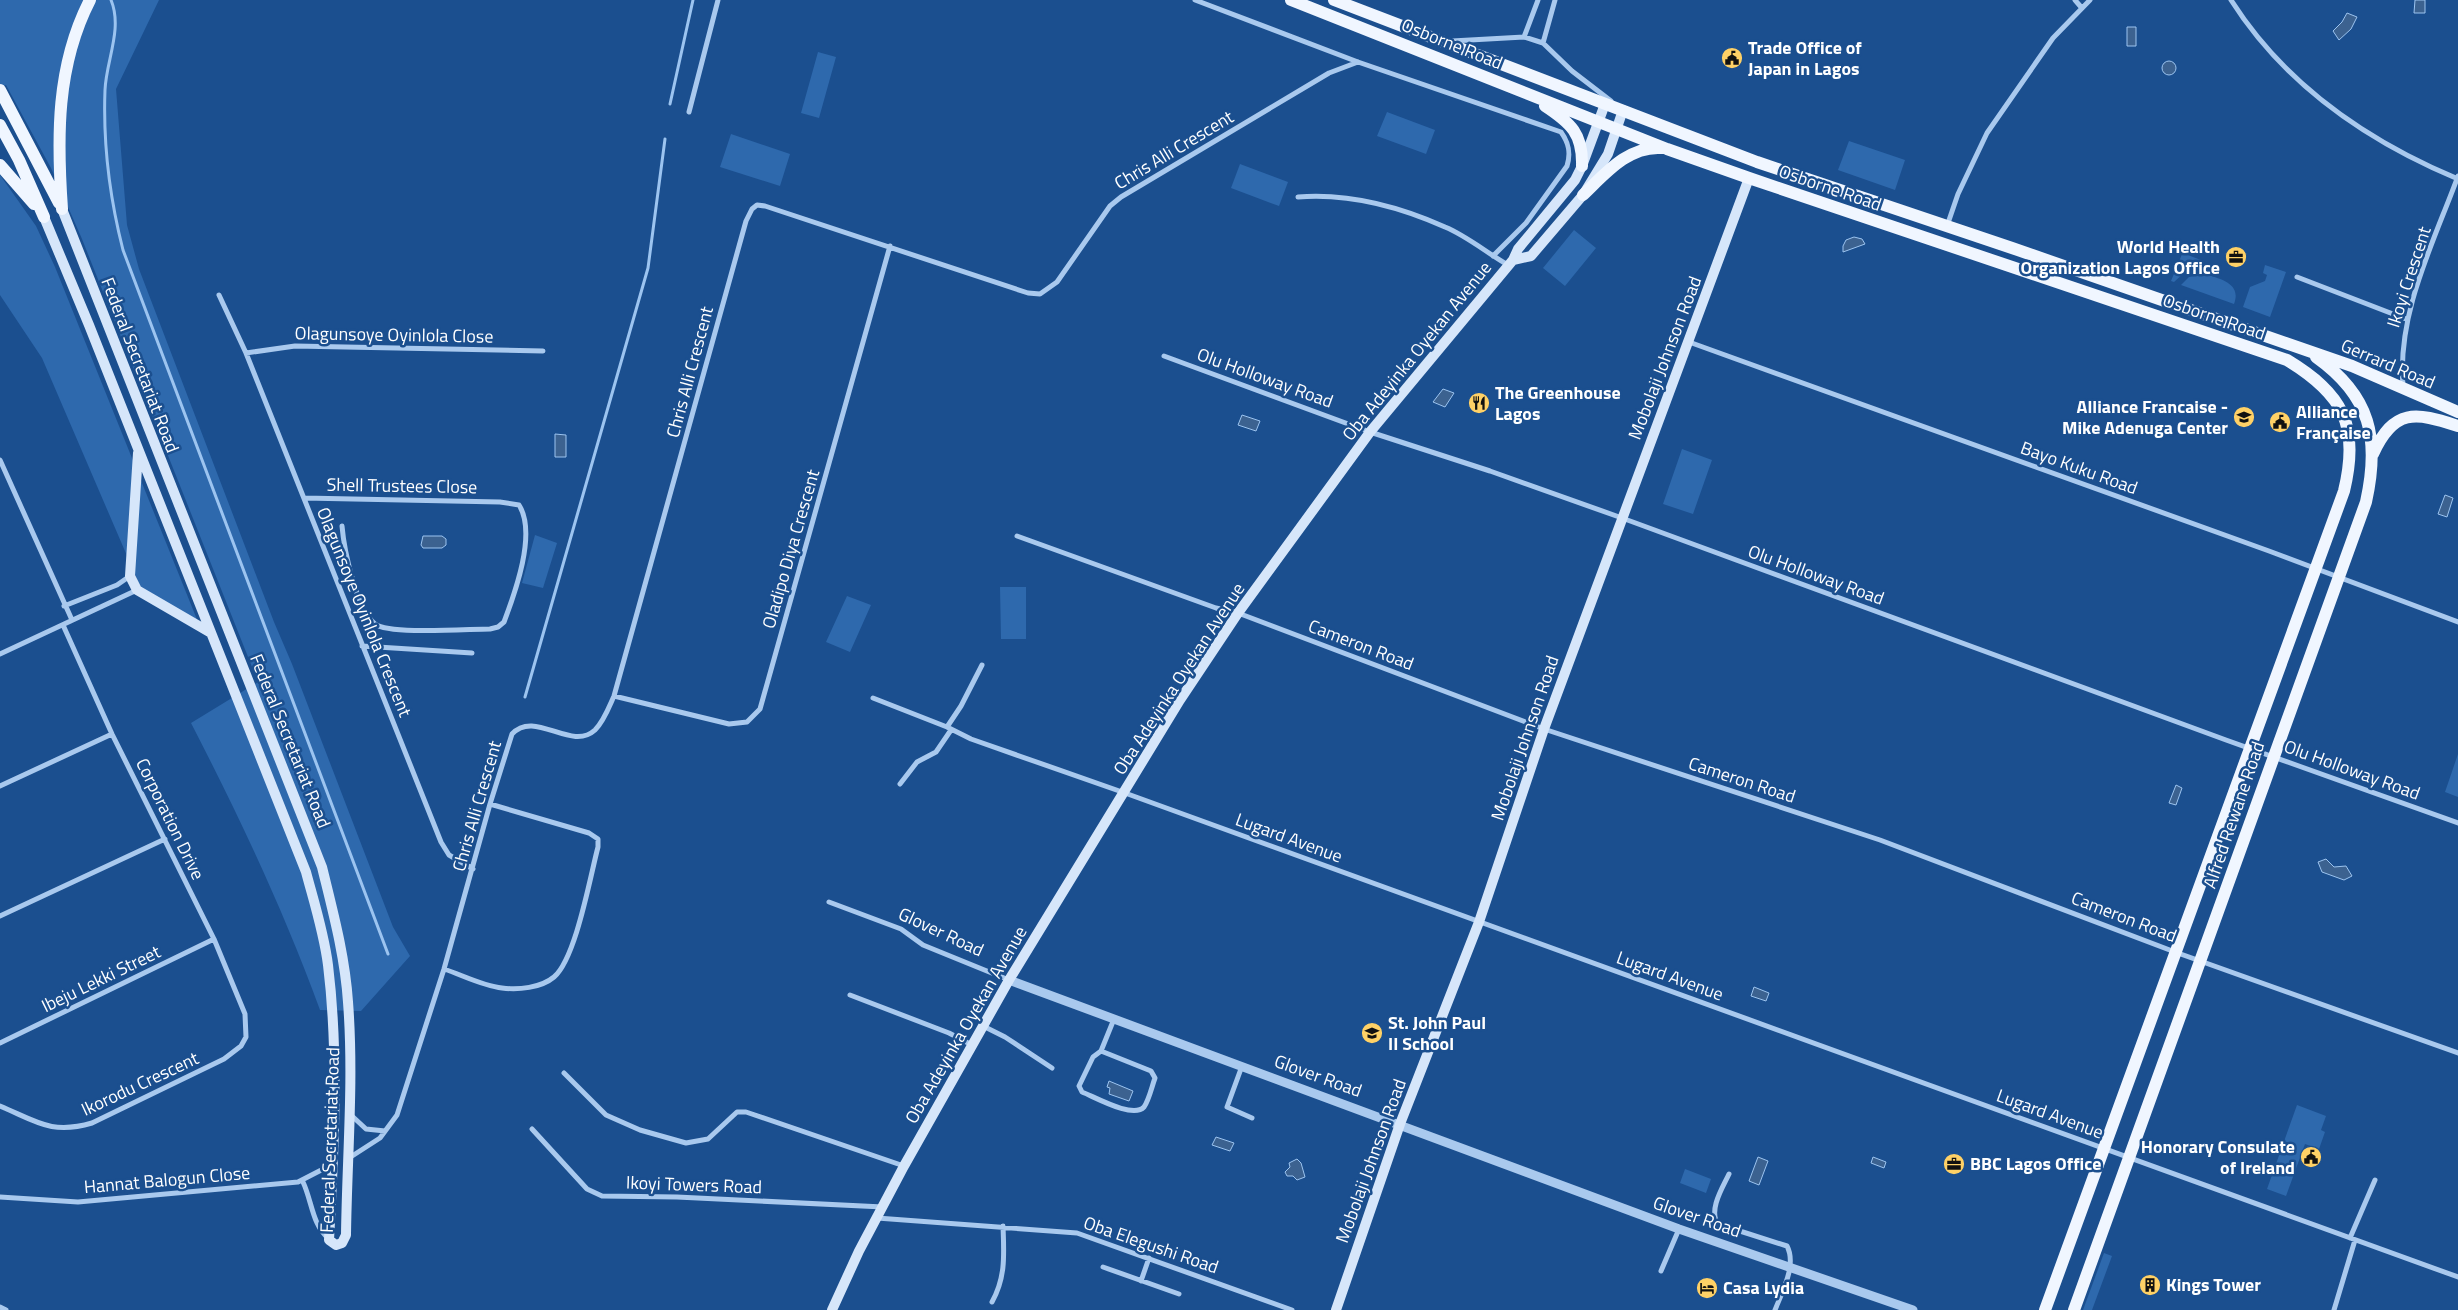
<svg xmlns="http://www.w3.org/2000/svg" width="2458" height="1310" font-family="'Titillium Web',sans-serif">
	<style>
		.green { fill: #2e69ad }
		.water { fill: #3c6290; stroke: #9cc4f0 }
		.lines { fill: none; stroke-linecap: round; stroke-linejoin: round }
		.stream { stroke: #9cc4f0; stroke-width: 3 }
		.minor { stroke: #a9c9ee; stroke-width: 5 }
		.tertiary { stroke: #a9c9ee; stroke-width: 9 }
		.secondary { stroke: #d6e6fa; stroke-width: 10 }
		.primary { stroke: #f0f6ff; stroke-width: 12 }
		.labels { text-anchor: middle; stroke-width: 5; stroke-linejoin: round; paint-order: stroke }
		.street-label { font-size: 18px; fill: #fff; stroke: #1b4f8f }
		.poi-label { font-size: 18px; font-weight: bold; fill: #fff; stroke: #1b4f8f; text-anchor: start }
	</style>
	<rect width="100%" height="100%" fill="#1b4f8f"/>
	<path class="green" d="M0,0H159L116,89L127,225L139,269L274,622L292,664L393,927L410,956L361,1011L320,1010C284,911 239,816 191,723L258,682L82,239L51,168L6,85L0,87Z
		M818,52L836,57L819,118L801,113Z
		M1387,112L1435,130L1426,154L1377,136Z
		M731,134L790,154L780,186L720,167Z
		M1849,141L1905,160L1895,190L1838,170Z
		M1240,164L1288,182L1279,206L1231,188Z
		M0,175L36,226L55,267L198,622L143,593L42,358L0,295Z
		M1574,230L1596,248L1565,286L1543,268Z
		M2187,242L2188,243L2185,254L2201,260L2198,268L2185,272L2174,282L2171,281Z
		M2265,265L2286,272L2270,317L2243,307L2250,287L2265,281L2267,275L2263,273Z
		M2205,274C2220,279 2242,283 2234,304L2181,285L2189,277Z
		M1682,449L1712,460L1693,514L1663,504Z
		M535,535L557,543L543,588L522,583Z
		M1000,587H1026V639H1001Z
		M847,596L871,605L850,652L826,642Z
		M2458,754V797L2445,792Z
		M2297,1105L2326,1116L2321,1130L2325,1132L2319,1149L2305,1144L2286,1196L2267,1189Z
		M1685,1169L1711,1179L1706,1193L1680,1183Z
		M2104,1253L2112,1256L2092,1310H2083Z"/>
	<path class="water" d="M2415,0H2425V13H2414Z
		M2347,13L2357,17L2351,29L2339,40L2333,31L2342,22Z
		M2127,27H2136V46H2127Z
		M2162 68a7 7 0 1 1 14 0a7 7 0 1 1-14 0Z
		M1854,237L1862,239L1865,244L1843,252V246L1846,240Z
		M1443,389L1454,393L1445,407L1433,402Z
		M1242,415L1260,421L1256,431L1238,425Z
		M555,434L566,435V457H555Z
		M2445,495L2453,498L2447,517L2438,514Z
		M423,536H442L446,539V545L442,548H423L421,545Z
		M2176,785L2182,788L2176,805L2169,803Z
		M2326,859L2334,867L2346,866L2352,876L2344,880L2322,872L2318,862Z
		M1754,987L1769,993L1766,1001L1751,996Z
		M1109,1081L1133,1091L1129,1101L1109,1094L1110,1088L1107,1087Z
		M1216,1137L1234,1143L1230,1151L1212,1145Z
		M1758,1157L1768,1161L1759,1185L1749,1181Z
		M1873,1157L1886,1162L1884,1168L1871,1163Z
		M1297,1159L1301,1163L1305,1177L1297,1180L1293,1176H1287L1285,1172L1290,1167L1289,1163Z"/>
	<g class="lines">
		<path class="stream" d="M111,0C123,29 106,61 105,90C103,143 110,199 123,250L388,954
			M670,104L693,0
			M525,697L648,268L665,139"/>
		<path class="minor" d="M1195,0L1358,62L1561,132C1569,143 1571,153 1567,166L1526,223L1493,256
			M2075,0L2081,7
			M2231,0C2285,85 2367,141 2458,179
			M1524,37L1538,0
			M1452,41L1524,37L1543,43L1572,71L1611,101
			M1543,43L1555,0
			M689,112L718,0
			M1298,197C1348,193 1400,207 1445,227C1467,236 1487,253 1508,265
			M1947,226L1958,194L1987,133L2053,38L2090,0
			M2297,277L2406,319
			M219,295L246,353L441,842L449,855L473,869
			M1689,342L2269,551L2458,622
			M246,353L295,346L543,351
			M1164,356L1370,432L1490,471L1622,518L2226,740L2458,823
			M2403,386C2397,313 2433,244 2458,176
			M0,460L72,620
			M304,498L500,502L519,505C537,533 515,593 504,622L498,627L490,629C468,629 389,635 375,624C356,609 344,549 342,526
			M1017,536L1216,608L1238,613L1544,729L1880,840L2175,952L2458,1053
			M64,606L117,585L130,576
			M362,646L472,653
			M0,654L137,590
			M614,696L729,724L747,722L760,709L890,246
			M873,698L947,727L971,739L1125,793L2458,1277
			M947,727L961,706L982,665
			M900,784L917,762L936,752L951,730
			M0,786L112,734
			M829,902L901,929L923,945L1009,980
			M0,916L165,839
			M444,969C462,975 483,986 502,988C518,990 541,988 554,977C576,958 590,877 598,847V839L589,833L490,804
			M850,995L949,1033L972,1045
			M983,1026L1005,1037L1052,1068
			M0,1043L214,939
			M1101,1051L1151,1071L1155,1078C1152,1086 1149,1100 1144,1107C1133,1119 1095,1097 1082,1092L1079,1086L1093,1057L1101,1051L1114,1019
			M1242,1066L1227,1107L1252,1118
			M564,1073L606,1115L640,1130L686,1143L708,1139L737,1112H746L904,1166
			M0,1106C36,1121 51,1135 92,1123L224,1059L241,1046L246,1037L245,1014L214,939L112,734L63,625
			M352,1116L366,1129L385,1131
			M532,1129L587,1189L602,1196L677,1197L883,1207
			M349,1158L380,1138L397,1115L444,969L490,804L512,734C535,709 571,752 595,730C604,721 609,707 614,696L746,221L752,209L757,205L765,206L1028,293L1040,294L1057,282L1110,206L1121,197L1329,73L1358,62
			M1729,1174C1723,1187 1708,1210 1718,1224L1787,1246C1797,1265 1782,1292 1775,1310
			M303,1182C312,1201 312,1225 329,1239
			M0,1197L78,1202L298,1182L331,1165
			M877,1218L1077,1233L1292,1310
			M2350,1238L2375,1180
			M1103,1267L1179,1294
			M1661,1271L1679,1229
			M1141,1281L1149,1258
			M992,1302C1006,1277 1004,1254 1003,1226
			M0,1307L6,1310
			M2334,1310L2355,1240"/>
		<path class="tertiary" d="M1009,980L1679,1229L1913,1310"/>
		<path class="secondary" d="M44,217L89,325L306,872C314,902 324,933 328,965C339,1055 334,1149 329,1240L336,1245L342,1243L346,1235C347,1157 354,1080 348,1002C345,956 333,912 322,867L62,209
			M1513,260L1531,256L1583,195L1608,154L1623,110
			M138,453L130,576L137,590L211,633
			M832,1310L859,1251L904,1166L1009,980L1180,700L1238,613L1370,432L1513,260L1518,249L1575,180L1582,166L1605,104
			M1336,1310L1400,1124L1479,922L1544,729L1749,178"/>
		<path class="primary" d="M1291,0L1667,149L1749,178L2287,360C2343,394 2360,425 2344,491L2045,1310
			M1334,0L1757,162L2012,248L2352,366L2458,412
			M0,90L59,203
			M1545,106C1571,123 1583,134 1582,166
			M0,125L19,160L44,217
			M0,165L34,204
			M1583,195C1605,174 1628,146 1661,148
			M62,209C57,138 56,66 90,0
			M2373,454C2394,408 2415,412 2458,426
			M2074,1310L2366,502C2380,439 2371,396 2316,357"/>
	</g>
	<defs>
		<g id="civic-disc" transform="scale(1.125)"><circle r="9.5" fill="#ffd166" stroke="#1b4f8f"/><path d="M-.6-6.5H3V-4.5H.6V-3L4-1V1h2V6H-6V1h2V-1L-.6-3ZM-1.2 2.5V6h2.4V2.5Z" fill="#111"/></g>
		<g id="office-disc" transform="scale(1.125)"><circle r="9.5" fill="#ffd166" stroke="#1b4f8f"/><path d="M-6-3h4V-5.5h4V-3h4V5H-6ZM-1-4.5V-3h2v-1.5ZM-6 0V1H6V0Z" fill="#111"/></g>
		<g id="restaurant-disc" transform="scale(1.125)"><circle r="9.5" fill="#ffd166" stroke="#1b4f8f"/><path d="M-5-6h1v4h1v-4h1v4h1v-4h1v5L-1.5 .5V6h-2V.5L-5-1ZM5-6V6H3V1.5H1.5Q1.5-4 5-6Z" fill="#111"/></g>
		<g id="school-disc" transform="scale(1.125)"><circle r="9.5" fill="#ffd166" stroke="#1b4f8f"/><path d="M0-5L7-2L0 1L-7-2ZM-4 1L0 2.5L4 1V4Q0 6-4 4Z" fill="#111"/></g>
		<g id="building-disc" transform="scale(1.125)"><circle r="9.5" fill="#ffd166" stroke="#1b4f8f"/><path d="M-4-6H4V6H1V3H-1V6H-4ZM-2.5-4.3h1.7v1.8h-1.7ZM.8-4.3h1.7v1.8H.8ZM-2.5-1h1.7V.8h-1.7ZM.8-1h1.7V.8H.8Z" fill="#111"/></g>
		<g id="hotel-disc" transform="scale(1.125)"><circle r="9.5" fill="#ffd166" stroke="#1b4f8f"/><path d="M-6-4.5h1.5V1H6V5H4.5V3h-9V5H-6ZM-4 0a1.8 1.8 0 1 1 3.6 0ZM.5 0V-2.5h3Q6-2.5 6 0Z" fill="#111"/></g>
	</defs>
	<g fill-rule="evenodd">
		<use href="#civic-disc" x="1732" y="58"/>
		<use href="#office-disc" x="2236" y="257"/>
		<use href="#restaurant-disc" x="1479" y="403"/>
		<use href="#school-disc" x="2244" y="417"/>
		<use href="#civic-disc" x="2280" y="422"/>
		<use href="#school-disc" x="1372" y="1033"/>
		<use href="#civic-disc" x="2311" y="1157"/>
		<use href="#office-disc" x="1954" y="1164"/>
		<use href="#building-disc" x="2150" y="1285"/>
		<use href="#hotel-disc" x="1707" y="1288"/>
	</g>
	<g class="labels">
		<g class="street-label">
			<text transform="translate(1452 44) rotate(22)" y="6">Osborne Road</text>
			<text transform="translate(1174 150) rotate(-31)" y="6">Chris Alli Crescent</text>
			<text transform="translate(1830 188) rotate(19)" y="6">Osborne Road</text>
			<text transform="translate(2409 277) rotate(-72)" y="6">Ikoyi Crescent</text>
			<text transform="translate(2214 317) rotate(19)" y="6">Osborne Road</text>
			<text transform="translate(394 335) rotate(1)" y="6">Olagunsoye Oyinlola Close</text>
			<text transform="translate(1417 351) rotate(-51)" y="6">Oba Adeyinka Oyekan Avenue</text>
			<text transform="translate(1665 358) rotate(-69)" y="6">Mobolaji Johnson Road</text>
			<text transform="translate(2388 364) rotate(23)" y="6">Gerrard Road</text>
			<text transform="translate(140 365) rotate(69)" y="6">Federal Secretariat Road</text>
			<text transform="translate(690 372) rotate(-75)" y="6">Chris Alli Crescent</text>
			<text transform="translate(1265 378) rotate(20)" y="6">Olu Holloway Road</text>
			<text transform="translate(2079 468) rotate(20)" y="6">Bayo Kuku Road</text>
			<text transform="translate(402 486) rotate(1)" y="6">Shell Trustees Close</text>
			<text transform="translate(791 549) rotate(-74)" y="6">Oladipo Diya Crescent</text>
			<text transform="translate(1816 575) rotate(20)" y="6">Olu Holloway Road</text>
			<text transform="translate(364 612) rotate(68)" y="6">Olagunsoye Oyinlola Crescent</text>
			<text transform="translate(1361 645) rotate(21)" y="6">Cameron Road</text>
			<text transform="translate(1179 679) rotate(-57)" y="6">Oba Adeyinka Oyekan Avenue</text>
			<text transform="translate(1525 738) rotate(-71)" y="6">Mobolaji Johnson Road</text>
			<text transform="translate(290 741) rotate(68)" y="6">Federal Secretariat Road</text>
			<text transform="translate(2352 770) rotate(20)" y="6">Olu Holloway Road</text>
			<text transform="translate(1742 780) rotate(18)" y="6">Cameron Road</text>
			<text transform="translate(477 806) rotate(-74)" y="6">Chris Alli Crescent</text>
			<text transform="translate(2234 815) rotate(-71)" y="6">Alfred Rewane Road</text>
			<text transform="translate(170 819) rotate(64)" y="6">Corporation Drive</text>
			<text transform="translate(1289 838) rotate(20)" y="6">Lugard Avenue</text>
			<text transform="translate(2124 917) rotate(21)" y="6">Cameron Road</text>
			<text transform="translate(941 932) rotate(25)" y="6">Glover Road</text>
			<text transform="translate(1670 976) rotate(20)" y="6">Lugard Avenue</text>
			<text transform="translate(101 979) rotate(-26)" y="6">Ibeju Lekki Street</text>
			<text transform="translate(966 1025) rotate(-60)" y="6">Oba Adeyinka Oyekan Avenue</text>
			<text transform="translate(1318 1076) rotate(20)" y="6">Glover Road</text>
			<text transform="translate(140 1084) rotate(-25)" y="6">Ikorodu Crescent</text>
			<text transform="translate(2050 1114) rotate(20)" y="6">Lugard Avenue</text>
			<text transform="translate(330 1140) rotate(-88)" y="6">Federal Secretariat Road</text>
			<text transform="translate(1371 1161) rotate(-70)" y="6">Mobolaji Johnson Road</text>
			<text transform="translate(167 1180) rotate(-5)" y="6">Hannat Balogun Close</text>
			<text transform="translate(694 1185) rotate(2)" y="6">Ikoyi Towers Road</text>
			<text transform="translate(1697 1217) rotate(19)" y="6">Glover Road</text>
			<text transform="translate(1151 1245) rotate(19)" y="6">Oba Elegushi Road</text>
		</g>
		<g class="poi-label">
			<text x="1748" y="54">Trade Office of<tspan x="1748" dy="21">Japan in Lagos</tspan></text>
			<text x="2220" y="253" text-anchor="end">World Health<tspan x="2220" dy="21">Organization Lagos Office</tspan></text>
			<text x="1495" y="399">The Greenhouse<tspan x="1495" dy="21">Lagos</tspan></text>
			<text x="2228" y="413" text-anchor="end">Alliance Francaise -<tspan x="2228" dy="21">Mike Adenuga Center</tspan></text>
			<text x="2296" y="418">Alliance<tspan x="2296" dy="21">Française</tspan></text>
			<text x="1388" y="1029">St. John Paul<tspan x="1388" dy="21">II School</tspan></text>
			<text x="2295" y="1153" text-anchor="end">Honorary Consulate<tspan x="2295" dy="21">of Ireland</tspan></text>
			<text x="1970" y="1170">BBC Lagos Office</text>
			<text x="2166" y="1291">Kings Tower</text>
			<text x="1723" y="1294">Casa Lydia</text>
		</g>
	</g>
</svg>
